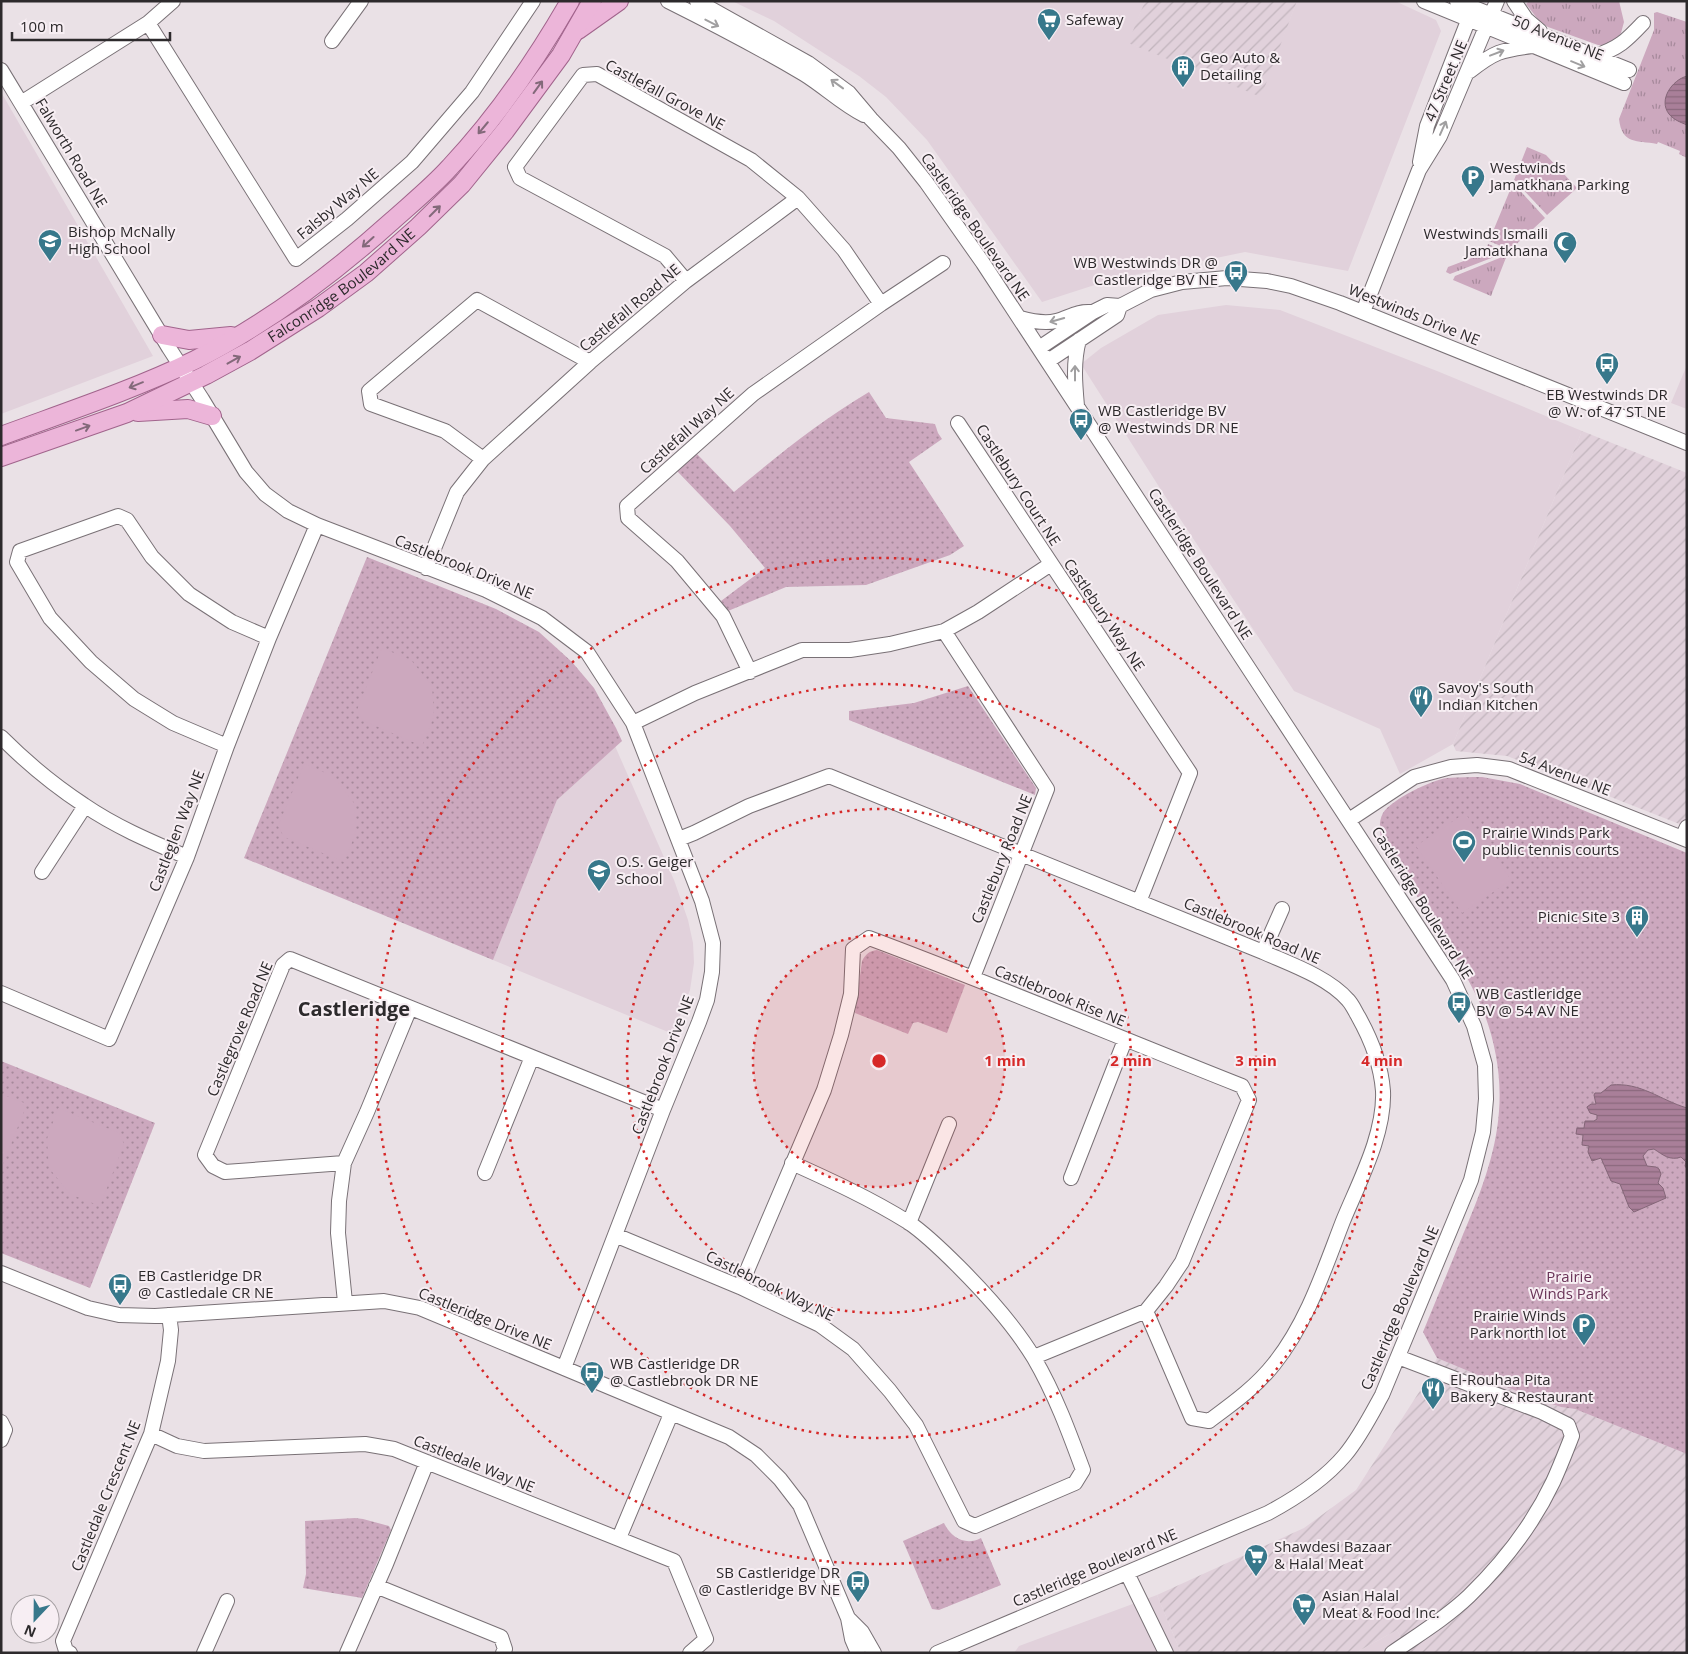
<svg xmlns="http://www.w3.org/2000/svg" width="1688" height="1654" font-family="'Open Sans',sans-serif">
	<style>
		.built { fill: #e1d1db }
		.industrial { fill: url(#industrial-furrows) }
		.grass { fill: url(#grass-tufts) }
		.park { fill: url(#park-dots) }
		.garden { fill: #cca8be }
		.water { fill: url(#water-rules); stroke: #846678 }
		.lines { fill: none; stroke-linecap: round; stroke-linejoin: round }
		.minor-casing { stroke: #797176; stroke-width: 16 }
		.major-casing { stroke: #a1648c; stroke-width: 20 }
		.minor { stroke: #fff; stroke-width: 14 }
		.major { stroke: #ecb5d9; stroke-width: 18 }
		.oneway { stroke: #a09fa0 }
		.oneway2 { stroke: #83697a }
		.ring { fill: none; stroke: #d62828; stroke-width: 2.5; stroke-dasharray: 2.5 5 }
		.labels { text-anchor: middle; stroke-width: 4; stroke-linejoin: round; paint-order: stroke }
		.poi-label { font-size: 15px; fill: #2d2a2c; stroke: #f7eef3; text-anchor: start }
		.street-label { font-size: 15px; fill: #2d2a2c; stroke: #f7eef3 }
		.park-label { font-size: 15px; fill: #693357; stroke: #f7eef3 }
		.district-label { font-size: 20px; font-weight: bold; fill: #2d2a2c; stroke: #f7eef3 }
		.centre { fill: #d62828; stroke: #f7eef3; stroke-width: 2.5 }
		.ring-label { font-size: 15px; text-anchor: middle; font-weight: bold; fill: #d62828; stroke: #f7eef3; stroke-width: 4; stroke-linejoin: round; paint-order: stroke }
	</style>
	<defs>
		<pattern id="industrial-furrows" width="10" height="10" patternUnits="userSpaceOnUse" patternTransform="scale(1.25)"><rect width="10" height="10" fill="#e1d1db"/><path d="M-1 1l2-2M0 10L10 0M9 11l2-2" fill="none" stroke="#c1b4bc"/></pattern>
		<pattern id="grass-tufts" width="24" height="20" patternUnits="userSpaceOnUse" patternTransform="scale(1.25)"><rect width="24" height="20" fill="#cca8be"/><path d="M3 7l-1-3M5 7V3M7 7l1-3M15 17l-1-3M17 17v-4M19 17l1-3" fill="none" stroke="#a6899b"/></pattern>
		<pattern id="park-dots" width="8" height="8" patternUnits="userSpaceOnUse" patternTransform="scale(1.25)"><rect width="8" height="8" fill="#cca8be"/><path d="M2 2h.1M6 6h.1" fill="none" stroke="#a6899b" stroke-width="1.8" stroke-linecap="round"/></pattern>
		<pattern id="water-rules" width="6" height="5" patternUnits="userSpaceOnUse" patternTransform="scale(1.25)"><rect width="6" height="5" fill="#a97f99"/><path d="M0 2.5h6" fill="none" stroke="#8a687d"/></pattern>
	</defs>
	<rect width="100%" height="100%" fill="#eae1e6"/>
	<path class="built" d="M732,1H1145L1129,43L1260,96L1297,1H1395L1436,20L1441,31L1348,271L1245,252L1110,280L1042,302L927,140L886,97L859,76L774,21Z
		M1,92L153,356L1,414Z
		M1226,305L1280,310L1437,371L1582,431L1453,744L1400,774L1380,729L1294,691L1163,493L1081,364L1101,348L1158,315Z
		M1687,365V409L1671,403Z
		M615,746L674,880L688,920L693,943L694,963L690,990L673,1034L493,960L557,800Z
		M1157,1595L1181,1653H1014L1019,1646Z
		M1397,1630L1409,1653H1355Z"/>
	<path class="industrial" d="M1145,1H1297L1261,97L1128,43Z
		M1582,431L1687,473V827L1507,756L1456,751L1453,744Z
		M1437,1358L1533,1398L1561,1407L1575,1409L1687,1454V1653H1409L1397,1630L1355,1653H1181L1157,1595L1304,1528L1356,1490L1423,1386Z"/>
	<path class="grass" d="M1529,1H1619L1624,22L1621,33L1615,41L1605,45H1598L1548,27L1540,22L1526,4Z
		M1657,12L1687,22V158L1679,154L1680,151L1658,142L1657,144C1637,140 1622,145 1619,119L1654,30V13Z
		M1527,147L1546,155L1577,188L1547,215L1514,180Z
		M1513,183L1545,218L1510,250L1489,241Z
		M1488,244L1507,252L1450,274L1446,272L1448,267L1485,253Z
		M1507,255L1491,296L1453,280L1455,276Z"/>
	<path class="park" d="M869,392L886,418L935,424L938,433L942,439L909,462L964,546L950,555L866,585L786,587L728,611L721,601L765,568L730,526L677,471L696,453L734,492C777,456 820,421 869,392Z
		M367,557L496,609L539,632L572,662L594,688L616,728L622,741L557,800L493,960L244,858Z
		M968,686L1036,788L1035,795L849,720V711L914,703Z
		M1482,777L1520,784L1687,853V1454L1575,1409L1561,1407L1533,1398L1437,1358L1423,1332C1436,1300 1449,1269 1462,1237C1479,1197 1496,1155 1499,1111C1502,1074 1494,1034 1479,1001C1452,945 1415,894 1382,843C1380,833 1378,822 1383,813C1392,799 1432,780 1447,778C1459,777 1471,777 1482,777Z
		M877,950L965,985L947,1033L918,1022L913,1023L908,1034L855,1013L862,961C866,954 869,951 877,950Z
		M1,1061L155,1123L90,1288L1,1253Z
		M355,1518L363,1519L389,1526L391,1530L362,1598L303,1588L306,1574L305,1521Z
		M944,1523C951,1538 966,1546 981,1538L1001,1585L939,1610L932,1609L903,1541Z"/>
	<path class="garden" d="M382,648L411,660L432,686L434,716L422,746L362,720L357,710Z
		M304,764L333,776L354,803L356,832L344,862L284,837L278,826Z
		M1465,813L1511,880L1462,913L1416,846Z
		M1,1094L27,1104L1,1169Z
		M58,1108L119,1133L124,1144L100,1206L70,1194L49,1168L47,1139Z"/>
	<path class="water" d="M1687,76V125C1680,122 1674,120 1669,114C1658,100 1672,80 1687,76Z
		M1611,1085C1641,1082 1660,1100 1687,1108V1169L1685,1166L1686,1162L1681,1157C1670,1161 1663,1155 1654,1149L1648,1150L1643,1156L1647,1166L1656,1167L1659,1169L1661,1174L1658,1183L1663,1188L1666,1198L1634,1212L1629,1207L1620,1184L1611,1181L1601,1158L1592,1161L1588,1152L1589,1146L1582,1145L1583,1135L1576,1134L1577,1128H1584L1585,1121H1594L1597,1119V1115L1590,1113L1587,1107L1591,1104H1596L1594,1095L1595,1093H1601Z"/>
	<g class="lines">
		<g class="minor-casing">
			<path id="minor" d="M668,1C714,24 760,48 804,74C825,87 842,104 864,115
				M697,1L808,63L849,93L871,119L899,148L926,182L983,263L1453,980L1474,1026L1485,1065L1486,1099L1483,1132L1471,1180L1382,1395C1371,1415 1360,1437 1345,1455C1324,1480 1296,1498 1268,1513L937,1653
				M1424,1L1624,83
				M1457,1L1629,70
				M1514,1L1526,19L1540,31
				M148,23L296,259L347,219L412,162L472,92L533,1
				M332,41L361,1
				M1595,56C1619,48 1626,41 1643,23
				M1,70L169,348L202,399L246,472L265,494L288,511L317,525L486,590L542,618L587,652L633,723L702,901L713,943L712,972L707,1000L699,1022L663,1110L564,1368
				M1470,71C1494,52 1501,50 1532,46
				M21,103L148,23L173,1
				M1420,162L1427,126L1471,13
				M686,281L665,256L520,178L515,167L583,75L597,74L751,160L798,198
				M1363,312L1419,170L1440,136L1497,1
				M1020,318C1031,321 1044,324 1056,321C1068,318 1077,311 1090,312
				M1039,348L1093,312L1107,305L1120,306L1151,290L1182,282L1227,278L1267,281L1291,286L1340,303L1687,443
				M1048,361L1117,315L1120,306
				M1077,406C1075,384 1073,362 1079,340
				M958,423L1190,773L1139,902
				M483,459L445,431L371,404L369,391L477,300L590,362
				M426,568L457,492L483,459L590,362L686,281L798,198L844,250L881,304
				M944,631L1047,789L973,977
				M750,672L723,616L677,561L628,518L627,506L753,394L881,304L943,263
				M633,723L695,693L802,650H850L890,644L944,631L978,612L1051,564
				M1,737C26,762 55,786 84,805C116,827 152,842 187,857
				M227,746L173,723L134,699L91,662L50,618L17,562L20,551L118,516L127,520L152,557L189,594L232,622L269,638
				M1349,820L1414,777L1451,767L1477,765L1509,769L1687,840
				M1682,838L1687,827
				M679,839L694,833L749,806L829,776L1263,952C1290,964 1328,977 1348,1000C1352,1004 1355,1011 1358,1016C1371,1039 1381,1064 1383,1091C1385,1134 1359,1182 1343,1221C1324,1270 1307,1323 1274,1364C1256,1387 1232,1404 1209,1421L1192,1418L1146,1311
				M42,872L85,806
				M1263,952L1282,909
				M1,993L109,1039L187,857L227,746L269,638L317,525
				M344,1163L225,1172L213,1166L205,1155L283,965L290,959L663,1110
				M485,1173L532,1057
				M1071,1178L1125,1040
				M909,1223L949,1124
				M615,1235L740,1287L820,1325L853,1349L890,1391L916,1425L964,1521L975,1526L1075,1483L1083,1470C1069,1432 1055,1394 1034,1358C1014,1325 987,1295 959,1267C944,1252 926,1234 908,1222C871,1199 832,1181 792,1163
				M1,1273L88,1308L119,1315L155,1316L384,1301L420,1308L729,1437L756,1455L780,1479L800,1505L848,1618L852,1639L858,1653
				M740,1287L824,1090L841,1035L851,994L853,949L869,938C995,985 1118,1037 1242,1086L1249,1100L1182,1262L1166,1286L1146,1311L1034,1357
				M345,1302L338,1233L339,1201L344,1163L367,1112L410,1008
				M1,1422L5,1430L1,1440
				M151,1434L177,1446L204,1451L365,1444L394,1449L674,1561L706,1639L690,1653
				M619,1538L671,1414
				M1127,1573L1166,1653
				M376,1586L501,1637L505,1649L503,1653
				M848,1618L862,1632L874,1653
				M70,1653L66,1651L63,1641L151,1434L168,1361L171,1330L169,1315
				M204,1653L227,1601
				M347,1653L386,1564L427,1462
				M1392,1653C1418,1635 1446,1618 1469,1596C1502,1564 1533,1524 1553,1482C1560,1467 1566,1451 1572,1436L1568,1425L1542,1412L1398,1357"/>
		</g>
		<g class="major-casing">
			<g id="major">
				<path d="M578,30L619,1"/>
				<path d="M162,335L189,340L231,336"/>
				<path d="M138,412L188,409L212,416"/>
				<path d="M1,436C66,412 133,390 195,360C267,324 333,274 392,221C412,203 433,186 450,167C497,117 536,60 570,1"/>
				<path id="s1" d="M1,457L127,413L206,375L250,351L318,308L366,273L418,227L462,184L505,131L561,55L592,1"/>
			</g>
		</g>
		<use href="#minor" class="minor"/>
		<use href="#major" class="major"/>
	</g>
	<defs><path id="oneway-shaft" d="M-6 0H5M1.5-3L5.5 0L1.5 3" fill="none" stroke-width="1.6" stroke-linecap="round" stroke-linejoin="round" transform="scale(1.25)"/></defs>
	<g class="oneway">
		<use href="#oneway-shaft" transform="translate(712 23) rotate(27)"/>
		<use href="#oneway-shaft" transform="translate(1497 53) rotate(-21)"/>
		<use href="#oneway-shaft" transform="translate(1578 64) rotate(22)"/>
		<use href="#oneway-shaft" transform="translate(837 84) rotate(-144)"/>
		<use href="#oneway-shaft" transform="translate(1443 128) rotate(-66)"/>
		<use href="#oneway-shaft" transform="translate(1057 320) rotate(164)"/>
		<use href="#oneway-shaft" transform="translate(1075 373) rotate(-90)"/>
	</g>
	<g class="oneway2">
		<use href="#oneway-shaft" transform="translate(538 87) rotate(-54)"/>
		<use href="#oneway-shaft" transform="translate(483 128) rotate(130)"/>
		<use href="#oneway-shaft" transform="translate(435 211) rotate(-45)"/>
		<use href="#oneway-shaft" transform="translate(368 242) rotate(138)"/>
		<use href="#oneway-shaft" transform="translate(234 360) rotate(-29)"/>
		<use href="#oneway-shaft" transform="translate(136 385) rotate(158)"/>
		<use href="#oneway-shaft" transform="translate(83 428) rotate(-20)"/>
	</g>
	<circle cx="879" cy="1061" r="126" fill="#d62828" fill-opacity=".12"/>
	<g class="ring">
		<circle cx="879" cy="1061" r="126"/>
		<circle cx="879" cy="1061" r="252"/>
		<circle cx="879" cy="1061" r="377"/>
		<circle cx="879" cy="1061" r="503"/>
	</g>
	<defs>
		<g id="supermarket-pin" transform="scale(1.25)"><path d="M0 17L-7.5 6A9.5 9.5 0 1 1 7.5 6Z" fill="#37788b" stroke="#f7eef3"/><path d="M-6-5.5h2.5l.6 2H6L4.5 2H-2.5L-4.4-4H-6ZM-1.5 3.2a1.3 1.3 0 1 0 .1 0ZM3 3.2a1.3 1.3 0 1 0 .1 0Z" fill="#fff"/></g>
		<g id="building-pin" transform="scale(1.25)"><path d="M0 17L-7.5 6A9.5 9.5 0 1 1 7.5 6Z" fill="#37788b" stroke="#f7eef3"/><path d="M-4-6H4V6H1V3H-1V6H-4ZM-2.5-4.3h1.7v1.8h-1.7ZM.8-4.3h1.7v1.8H.8ZM-2.5-1h1.7V.8h-1.7ZM.8-1h1.7V.8H.8Z" fill="#fff"/></g>
		<g id="parking-pin" transform="scale(1.25)"><path d="M0 17L-7.5 6A9.5 9.5 0 1 1 7.5 6Z" fill="#37788b" stroke="#f7eef3"/><path d="M-3.5-5.5H1a3.5 3.5 0 0 1 0 7H-1V5.5H-3.5ZM-1-3.4V-.6H.8a1.4 1.4 0 0 0 0-2.8Z" fill="#fff"/></g>
		<g id="school-pin" transform="scale(1.25)"><path d="M0 17L-7.5 6A9.5 9.5 0 1 1 7.5 6Z" fill="#37788b" stroke="#f7eef3"/><path d="M0-5L7-2L0 1L-7-2ZM-4 1L0 2.5L4 1V4Q0 6-4 4Z" fill="#fff"/></g>
		<g id="mosque-pin" transform="scale(1.25)"><path d="M0 17L-7.5 6A9.5 9.5 0 1 1 7.5 6Z" fill="#37788b" stroke="#f7eef3"/><path d="M3.5-4.9A6 6 0 1 0 3.5 4.9A5 5 0 1 1 3.5-4.9Z" fill="#fff"/></g>
		<g id="bus-pin" transform="scale(1.25)"><path d="M0 17L-7.5 6A9.5 9.5 0 1 1 7.5 6Z" fill="#37788b" stroke="#f7eef3"/><path d="M-5-6H5V4H4V6H2V4H-2V6H-4V4H-5ZM-3.5-4V0h7V-4ZM-3.5 1.2v1.5H-2V1.2ZM2 1.2v1.5H3.5V1.2Z" fill="#fff"/></g>
		<g id="restaurant-pin" transform="scale(1.25)"><path d="M0 17L-7.5 6A9.5 9.5 0 1 1 7.5 6Z" fill="#37788b" stroke="#f7eef3"/><path d="M-5-6h1v4h1v-4h1v4h1v-4h1v5L-1.5 .5V6h-2V.5L-5-1ZM5-6V6H3V1.5H1.5Q1.5-4 5-6Z" fill="#fff"/></g>
		<g id="stadium-pin" transform="scale(1.25)"><path d="M0 17L-7.5 6A9.5 9.5 0 1 1 7.5 6Z" fill="#37788b" stroke="#f7eef3"/><path d="M0-5a6.5 5 0 1 0 0 10a6.5 5 0 1 0 0-10ZM-3.5-1.8h7v3.6h-7Z" fill="#fff"/></g>
	</defs>
	<g fill-rule="evenodd">
		<use href="#supermarket-pin" x="1049" y="20"/>
		<use href="#building-pin" x="1183" y="67"/>
		<use href="#parking-pin" x="1473" y="177"/>
		<use href="#school-pin" x="50" y="241"/>
		<use href="#mosque-pin" x="1565" y="243"/>
		<use href="#bus-pin" x="1236" y="272"/>
		<use href="#bus-pin" x="1607" y="364"/>
		<use href="#bus-pin" x="1081" y="420"/>
		<use href="#restaurant-pin" x="1421" y="697"/>
		<use href="#stadium-pin" x="1464" y="842"/>
		<use href="#school-pin" x="599" y="871"/>
		<use href="#building-pin" x="1637" y="917"/>
		<use href="#bus-pin" x="1459" y="1003"/>
		<use href="#bus-pin" x="120" y="1285"/>
		<use href="#parking-pin" x="1584" y="1325"/>
		<use href="#bus-pin" x="592" y="1373"/>
		<use href="#restaurant-pin" x="1433" y="1389"/>
		<use href="#supermarket-pin" x="1256" y="1556"/>
		<use href="#bus-pin" x="858" y="1582"/>
		<use href="#supermarket-pin" x="1304" y="1605"/>
	</g>
	<g class="labels">
		<g class="poi-label">
			<text x="1066" y="25">Safeway</text>
			<text x="1200" y="63">Geo Auto &amp;<tspan x="1200" dy="17">Detailing</tspan></text>
			<text x="1490" y="173">Westwinds<tspan x="1490" dy="17">Jamatkhana Parking</tspan></text>
			<text x="68" y="237">Bishop McNally<tspan x="68" dy="17">High School</tspan></text>
			<text x="1548" y="239" text-anchor="end">Westwinds Ismaili<tspan x="1548" dy="17">Jamatkhana</tspan></text>
			<text x="1218" y="268" text-anchor="end">WB Westwinds DR @<tspan x="1218" dy="17">Castleridge BV NE</tspan></text>
			<text x="1607" y="400" text-anchor="middle">EB Westwinds DR<tspan x="1607" dy="17">@ W. of 47 ST NE</tspan></text>
			<text x="1098" y="416">WB Castleridge BV<tspan x="1098" dy="17">@ Westwinds DR NE</tspan></text>
			<text x="1438" y="693">Savoy's South<tspan x="1438" dy="17">Indian Kitchen</tspan></text>
			<text x="1482" y="838">Prairie Winds Park<tspan x="1482" dy="17">public tennis courts</tspan></text>
			<text x="616" y="867">O.S. Geiger<tspan x="616" dy="17">School</tspan></text>
			<text x="1620" y="922" text-anchor="end">Picnic Site 3</text>
			<text x="1476" y="999">WB Castleridge<tspan x="1476" dy="17">BV @ 54 AV NE</tspan></text>
			<text x="138" y="1281">EB Castleridge DR<tspan x="138" dy="17">@ Castledale CR NE</tspan></text>
			<text x="1566" y="1321" text-anchor="end">Prairie Winds<tspan x="1566" dy="17">Park north lot</tspan></text>
			<text x="610" y="1369">WB Castleridge DR<tspan x="610" dy="17">@ Castlebrook DR NE</tspan></text>
			<text x="1450" y="1385">El-Rouhaa Pita<tspan x="1450" dy="17">Bakery &amp; Restaurant</tspan></text>
			<text x="1274" y="1552">Shawdesi Bazaar<tspan x="1274" dy="17">&amp; Halal Meat</tspan></text>
			<text x="840" y="1578" text-anchor="end">SB Castleridge DR<tspan x="840" dy="17">@ Castleridge BV NE</tspan></text>
			<text x="1322" y="1601">Asian Halal<tspan x="1322" dy="17">Meat &amp; Food Inc.</tspan></text>
		</g>
		<g class="street-label">
			<text transform="translate(1558 38) rotate(22)" y="5">50 Avenue NE</text>
			<text transform="translate(1446 81) rotate(-67)" y="5">47 Street NE</text>
			<text transform="translate(665 95) rotate(28)" y="5">Castlefall Grove NE</text>
			<text transform="translate(71 153) rotate(59)" y="5">Falworth Road NE</text>
			<text transform="translate(338 204) rotate(-40)" y="5">Falsby Way NE</text>
			<text transform="translate(975 227) rotate(55)" y="5">Castleridge Boulevard NE</text>
			<text dy="5" stroke="none"><textPath href="#s1" startOffset="384">Falconridge Boulevard NE</textPath></text>
			<text transform="translate(630 308) rotate(-40)" y="5">Castlefall Road NE</text>
			<text transform="translate(1414 315) rotate(22)" y="5">Westwinds Drive NE</text>
			<text transform="translate(687 431) rotate(-42)" y="5">Castlefall Way NE</text>
			<text transform="translate(1018 485) rotate(57)" y="5">Castlebury Court NE</text>
			<text transform="translate(1200 564) rotate(57)" y="5">Castleridge Boulevard NE</text>
			<text transform="translate(464 567) rotate(22)" y="5">Castlebrook Drive NE</text>
			<text transform="translate(1104 615) rotate(56)" y="5">Castlebury Way NE</text>
			<text transform="translate(1565 774) rotate(21)" y="5">54 Avenue NE</text>
			<text transform="translate(177 831) rotate(-69)" y="5">Castleglen Way NE</text>
			<text transform="translate(1002 859) rotate(-68)" y="5">Castlebury Road NE</text>
			<text transform="translate(1422 903) rotate(58)" y="5">Castleridge Boulevard NE</text>
			<text transform="translate(1252 931) rotate(23)" y="5">Castlebrook Road NE</text>
			<text transform="translate(1060 996) rotate(22)" y="5">Castlebrook Rise NE</text>
			<text transform="translate(240 1029) rotate(-67)" y="5">Castlegrove Road NE</text>
			<text transform="translate(663 1065) rotate(-69)" y="5">Castlebrook Drive NE</text>
			<text transform="translate(770 1286) rotate(26)" y="5">Castlebrook Way NE</text>
			<text transform="translate(1400 1308) rotate(-67)" y="5">Castleridge Boulevard NE</text>
			<text transform="translate(485 1319) rotate(22)" y="5">Castleridge Drive NE</text>
			<text transform="translate(474 1464) rotate(22)" y="5">Castledale Way NE</text>
			<text transform="translate(106 1496) rotate(-68)" y="5">Castledale Crescent NE</text>
			<text transform="translate(1095 1568) rotate(-23)" y="5">Castleridge Boulevard NE</text>
		</g>
		<g class="park-label">
			<text x="1569" y="1282">Prairie<tspan x="1569" dy="17">Winds Park</tspan></text>
		</g>
		<g class="district-label">
			<text x="354" y="1016">Castleridge</text>
		</g>
	</g>
	<circle cx="879" cy="1061" r="8" class="centre"/>
	<g class="ring-label">
		<text x="1005" y="1066">1 min</text>
		<text x="1131" y="1066">2 min</text>
		<text x="1256" y="1066">3 min</text>
		<text x="1382" y="1066">4 min</text>
	</g>
	<rect width="1688" height="1654" fill="none" stroke="#2d2a2c" stroke-width="5"/>
	<g transform="translate(35 1619) rotate(202)"><circle r="24" fill="#f7eef3" stroke="#a6a0a3"/>
	<path d="M0-4L9 19L0 12L-9 19Z" fill="#37788b"/>
	<text y="-8" font-size="14" font-weight="bold" text-anchor="middle" fill="#2d2a2c">N</text>
	</g>
	<path d="M12 32v8h158v-8" fill="none" stroke="#2d2a2c" stroke-width="2.5"/>
	<text x="20" y="32" font-size="15" fill="#2d2a2c" stroke="#f7eef3" stroke-width="4" paint-order="stroke">100 m</text>
</svg>
